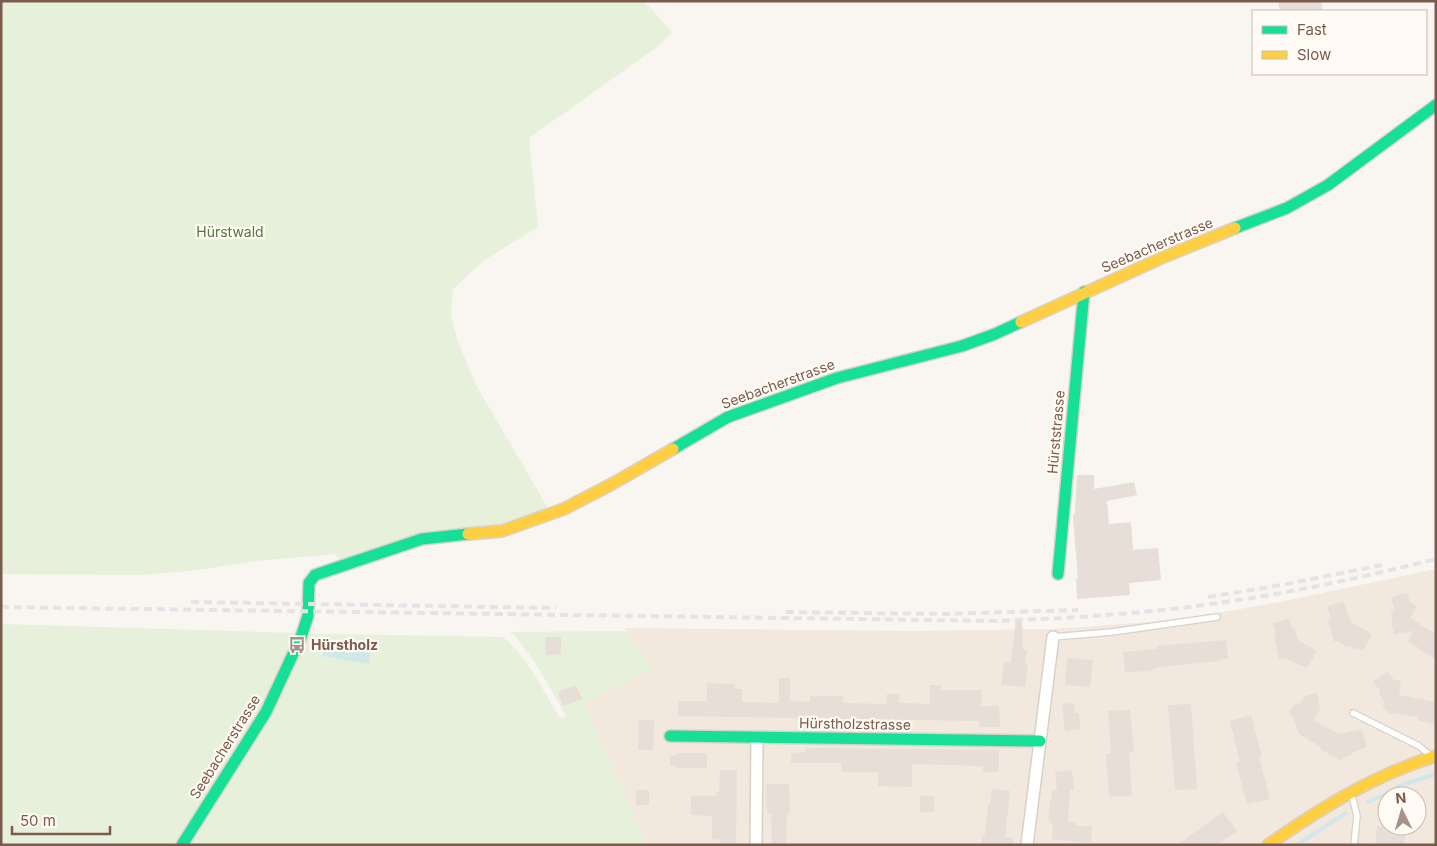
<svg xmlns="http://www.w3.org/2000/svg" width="1437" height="846" font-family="Inter,sans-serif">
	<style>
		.residential { fill: #f2e8de; fill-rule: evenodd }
		.green { fill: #e7f0db }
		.water { fill: #d0e8ea }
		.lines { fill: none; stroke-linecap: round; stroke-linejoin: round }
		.stream { stroke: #d0e8ea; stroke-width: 4 }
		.building { fill: #e6ded7 }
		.lane-casing { stroke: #d7d1cb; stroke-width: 8 }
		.street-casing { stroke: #d7d1cb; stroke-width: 14 }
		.fast-casing { stroke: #d9d2cb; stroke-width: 14 }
		.slow-casing { stroke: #d9d2cb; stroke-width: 14 }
		.lane { stroke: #fefefd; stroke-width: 5.5 }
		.street { stroke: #fefefd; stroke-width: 11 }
		.fast { stroke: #16e098; stroke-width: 11 }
		.slow { stroke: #ffcf43; stroke-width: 11 }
		.rail { stroke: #e6e3e7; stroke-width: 4; stroke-dasharray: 8 5; stroke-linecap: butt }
		.labels { text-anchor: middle; stroke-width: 4.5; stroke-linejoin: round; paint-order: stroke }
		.park-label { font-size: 14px; fill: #537a41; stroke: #fffaf3 }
		.street-label { font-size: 14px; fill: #7a5c4d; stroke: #fffaf3 }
		.poi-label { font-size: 14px; font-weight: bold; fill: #7a5c4d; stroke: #fffaf3; text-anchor: start }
	</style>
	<rect width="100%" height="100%" fill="#f9f5f0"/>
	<path class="residential" d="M1436,569V845H647L584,703L652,669L625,628L912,631L1054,629L1149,622L1188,618L1275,603ZM1387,796H1417V826H1387Z"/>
	<path class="green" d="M1,1H644L672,32L657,47L529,138L538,227L483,261L453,289L451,316L458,342L476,385L549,510L499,527L340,559L335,554L256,561L198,570L141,575L1,574Z
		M1,624L326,634L503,637C527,656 544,693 561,719L566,716C549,686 534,657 511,632L625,631L628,633L653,669L584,703L647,845H1Z"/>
	<path class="water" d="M327,644L371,647L369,664L322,656Z"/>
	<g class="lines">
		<path class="stream" d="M1368,802L1389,793L1399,786L1436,774
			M1297,845L1346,813"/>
	</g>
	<path class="building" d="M1278,1H1321L1323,11H1280Z
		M1077,475H1094V489L1134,482L1137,495L1107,501L1109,524L1131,522L1133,550L1158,548L1161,580L1129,583L1130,595L1077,599L1076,579L1078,578L1073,518V514H1075Z
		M1407,593L1410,602L1417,606L1410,618L1436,634V659L1418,649L1419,648L1408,641L1414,631L1394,634L1391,621H1393L1391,611L1394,609L1391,597Z
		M1344,602L1351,622L1372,634L1363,651L1357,648L1356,650L1348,645L1347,647L1338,641L1334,642L1328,620L1331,619L1327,606Z
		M1016,618L1022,619L1023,650H1027L1025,665H1028L1025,687L1001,685L1004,662L1011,663Z
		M1289,619L1292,628L1294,627L1298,640L1317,651L1307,668L1284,658L1279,659L1274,636H1276L1273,623Z
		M545,637H561V654L546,655Z
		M1226,640L1228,659H1220V661L1159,667L1151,669V671L1125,672L1123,652L1158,649L1157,646Z
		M1067,658L1093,660L1090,687L1065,685Z
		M1388,672L1394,680L1401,681L1399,695L1436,702V724L1417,720L1418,717L1393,713L1391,715L1382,706L1385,703L1379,693L1380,691L1373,681Z
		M779,678H790V701L810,702V696H843V703L886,704L887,694H899V703L930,704V685H941V690H982L981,706H999L1000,727H979V721L678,716V701H707V683L735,684V689H742V702L779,703Z
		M576,685L582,699L563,706L558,692Z
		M1317,693L1320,709L1313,720L1339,734L1362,729L1367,747L1351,753L1352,755L1343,757L1341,761L1320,749L1321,747L1299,734L1293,716L1289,713L1296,703L1299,705L1305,696Z
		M1074,703L1075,713H1079L1080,729L1065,731L1062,704Z
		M1191,704L1197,789L1175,790L1168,705Z
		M1130,710L1134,752L1129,753L1132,795L1109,797L1106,754H1111L1108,711Z
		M1251,715L1262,757H1259L1270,799L1247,804L1236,763L1240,762L1230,721Z
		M639,720H654L653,750H638Z
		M805,748L999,750V772H983V766L912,764V787L878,786V772H841V763H791V753L805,752Z
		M677,753H707V768H676V766H670V755H677Z
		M720,770H737L736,843H720V839L712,840V816L691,815V796H716V792H719Z
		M1072,770L1074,790H1070L1068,822H1075V825L1092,827L1091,843L1052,839L1053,825L1048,819L1052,791L1057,789L1055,772Z
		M766,784H789L790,813H787L786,845H772L771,814H767Z
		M992,789L1010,791L1005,837L1013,838V845H981L982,834L985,835L988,804H990Z
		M636,790H649V805H636Z
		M920,796H934V812H920Z
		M1223,812L1237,831L1217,845H1177Z
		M1377,826L1406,829L1404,845H1375Z"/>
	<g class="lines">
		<g class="lane-casing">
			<path id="lane" d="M1053,637L1112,632L1217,617
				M1353,713L1419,746L1431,756
				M1351,792L1357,816L1354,845"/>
		</g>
		<g class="street-casing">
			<path id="street" d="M756,845L757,737
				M1027,845L1053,637"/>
		</g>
		<g class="fast-casing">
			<path id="fast" d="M1235,228L1287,208L1328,185L1436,105
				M673,449L728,417L837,378L962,346L995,334L1021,322
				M1058,574L1084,292
				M670,736L1040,741
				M182,845L266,712L301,637L308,616L309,583L315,575L422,539L468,534"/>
		</g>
		<g class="slow-casing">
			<path id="slow" d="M1021,322L1166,256L1235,228
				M468,534L502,531L564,509L612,484L673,449
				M1268,845C1321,808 1374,775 1436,756"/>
		</g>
		<use href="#lane" class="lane"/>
		<use href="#street" class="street"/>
		<use href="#fast" class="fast"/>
		<use href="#slow" class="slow"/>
		<path class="rail" d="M1208,597L1282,585L1387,564
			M191,602L556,608
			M1,607L998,621C1076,618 1154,613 1232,601C1300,591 1368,576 1436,559
			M786,612L944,614L1078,610"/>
	</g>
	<defs>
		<g id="bus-bare" transform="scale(1.35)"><path d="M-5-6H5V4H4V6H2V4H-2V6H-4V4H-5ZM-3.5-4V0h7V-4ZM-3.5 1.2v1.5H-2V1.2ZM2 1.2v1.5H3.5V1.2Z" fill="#a69286" stroke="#fffaf3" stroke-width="2.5" paint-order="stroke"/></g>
	</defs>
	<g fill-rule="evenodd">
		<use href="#bus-bare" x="297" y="645"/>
	</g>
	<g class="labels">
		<g class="park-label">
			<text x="230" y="237">Hürstwald</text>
		</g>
		<g class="street-label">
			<text transform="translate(1157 245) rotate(-23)" y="5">Seebacherstrasse</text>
			<text transform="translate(778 384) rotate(-20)" y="5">Seebacherstrasse</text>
			<text transform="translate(1056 432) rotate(-85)" y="5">Hürststrasse</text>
			<text transform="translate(855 724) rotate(1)" y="5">Hürstholzstrasse</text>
			<text transform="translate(225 747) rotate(-58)" y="5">Seebacherstrasse</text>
		</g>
		<g class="poi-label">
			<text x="311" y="650">Hürstholz</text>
		</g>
	</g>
	<rect width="1437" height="846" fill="none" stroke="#7a5c4d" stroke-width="5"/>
	<rect x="1252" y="10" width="175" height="65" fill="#fffaf3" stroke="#cabbb1"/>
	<rect x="1262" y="26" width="25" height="8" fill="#16e098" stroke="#cabbb1"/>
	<text x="1297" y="35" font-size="15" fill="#7a5c4d">Fast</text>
	<rect x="1262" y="51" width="25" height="8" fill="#ffcf43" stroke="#cabbb1"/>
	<text x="1297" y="60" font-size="15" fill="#7a5c4d">Slow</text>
	<g transform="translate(1402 811) rotate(355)"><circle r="24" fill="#fffaf3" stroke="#cabbb1"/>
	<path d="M0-4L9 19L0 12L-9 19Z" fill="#a69286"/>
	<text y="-8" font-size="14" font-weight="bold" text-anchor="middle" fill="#7a5c4d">N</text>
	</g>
	<path d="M12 826v8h98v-8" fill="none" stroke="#7a5c4d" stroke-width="2.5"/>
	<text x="20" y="826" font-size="15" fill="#7a5c4d" stroke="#fffaf3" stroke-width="4" paint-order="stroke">50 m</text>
</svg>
